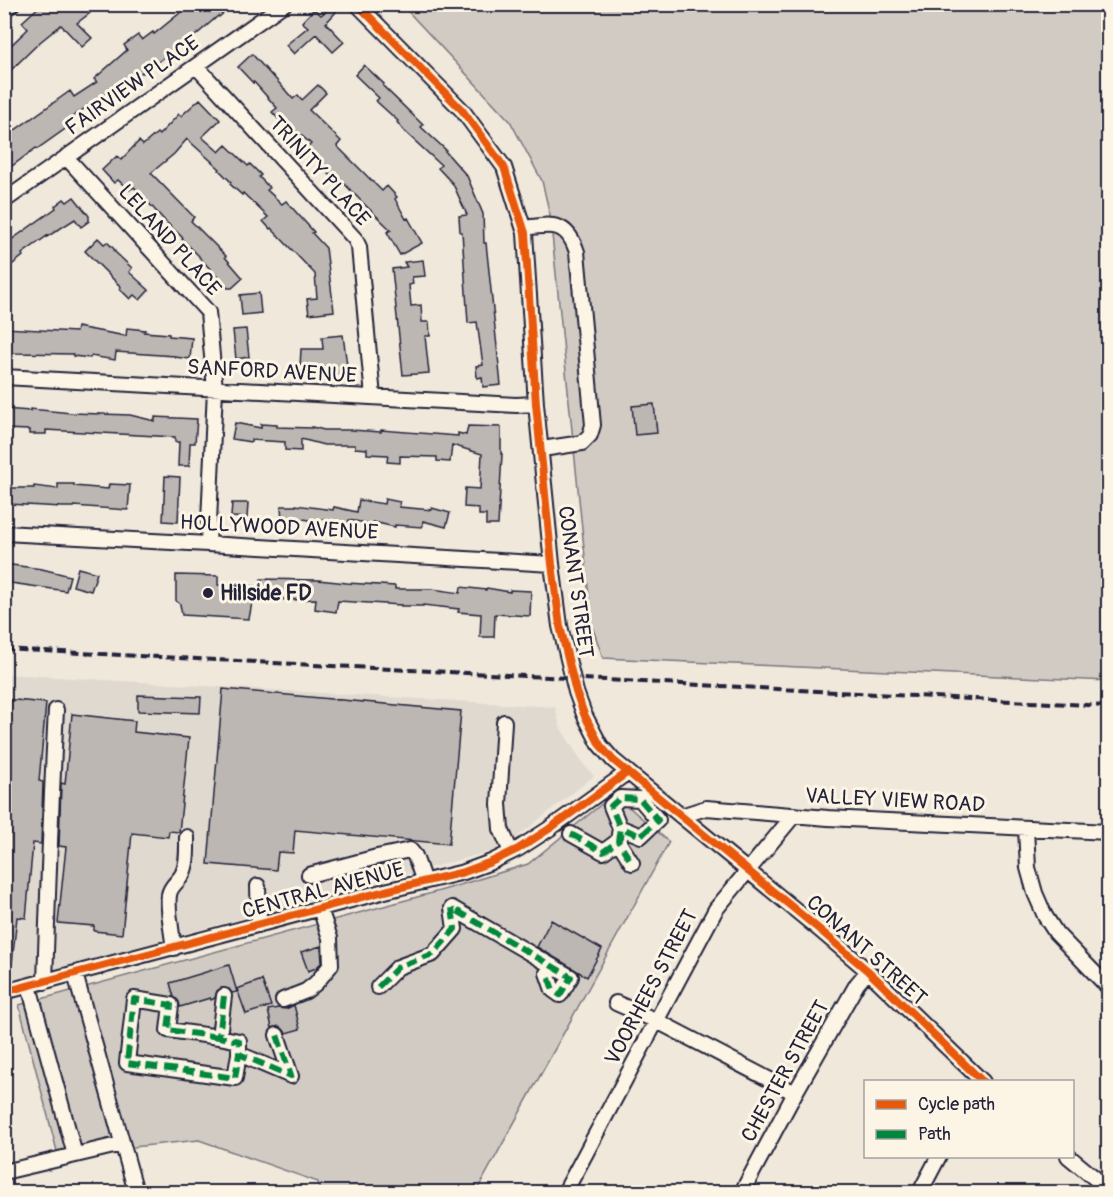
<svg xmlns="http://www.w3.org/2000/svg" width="1113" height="1197" font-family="Pangolin,sans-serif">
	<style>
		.built { fill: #e0d9cf }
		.green { fill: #d1cbc3; stroke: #7a767f; stroke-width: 1.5 }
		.building { fill: #bcb7b3; stroke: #22223b; stroke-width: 1.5 }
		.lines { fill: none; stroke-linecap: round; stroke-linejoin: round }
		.minor-casing { stroke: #22223b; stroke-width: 18 }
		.minor { stroke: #fcf5e5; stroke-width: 14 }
		.rail { stroke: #22223b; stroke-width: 4; stroke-dasharray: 9 4.5; stroke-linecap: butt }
		.quiet { stroke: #00873e; stroke-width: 6; stroke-dasharray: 12 6; stroke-linecap: butt }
		.cycleway-casing { stroke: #fcf5e5; stroke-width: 11 }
		.cycleway { stroke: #e8590c; stroke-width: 8 }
		.poi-dot { fill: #22223b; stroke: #fcf5e5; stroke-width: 2 }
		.labels { text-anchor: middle; stroke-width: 6; stroke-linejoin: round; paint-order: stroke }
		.street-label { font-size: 21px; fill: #22223b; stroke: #fcf5e5 }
		.poi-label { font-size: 21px; font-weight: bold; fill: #22223b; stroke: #fcf5e5; text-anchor: start }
	</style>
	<rect width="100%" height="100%" fill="#efe8db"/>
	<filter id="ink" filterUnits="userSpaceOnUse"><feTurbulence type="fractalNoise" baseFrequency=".0167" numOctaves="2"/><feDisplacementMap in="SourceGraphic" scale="12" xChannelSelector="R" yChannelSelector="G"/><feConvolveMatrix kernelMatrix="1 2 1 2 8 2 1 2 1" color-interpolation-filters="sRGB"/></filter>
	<g filter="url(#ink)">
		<path class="built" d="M5,674L555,707L560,727L584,765L594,776L503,848L195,931L5,995Z"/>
		<path class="green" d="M402,5H1108V681L603,658L592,626L550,215L542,181L510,121Z
			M614,794L669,842L476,1192H320L318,1182L199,1140L58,1155L19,1005L443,890L528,864Z"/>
		<path class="building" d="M42,4H83L90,13L77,23L92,38L82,47L61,25L40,42L11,70L4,65V59L10,53L6,50L28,29L22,22Z
			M191,4H234L219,17L218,16L181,48L180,46L143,73L142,72L127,85L122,80L110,91L65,122L68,127L37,149L36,148L4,172V138L70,91L74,97L97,82L94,79L127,50L124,45L138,35L142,40L153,32L154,34Z
			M331,7L336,12L326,23L344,42L333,52L316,34L294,54L286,45L308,27L302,22L314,9L321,15Z
			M252,54L272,76V75L293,99L298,95L302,100L318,85L326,93L309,110L341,141L337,146L382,191L387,186L397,197L395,199L406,219L408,218L422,243L400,255L387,232L391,230L362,202L338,177L335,180L323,168L324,167L305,150L311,144L286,122L284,125L272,112L277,108L254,82L253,83L238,67Z
			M364,65L384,84L383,86L423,125L421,127L446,150L445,151L467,176L483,214L484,243H486L501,385L483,387L482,377L477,378L476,366L483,365L477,322L468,323L462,232H460L459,216L467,215L453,184L438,168L441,165L403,130L397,122L398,121L376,101L379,98L355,75Z
			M200,99L220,120L202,137L219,152L226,145L248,166L250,164L261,175L259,177L270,188L267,190L282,204L286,201L314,232L312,233L326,248L334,311L309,314L307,299L317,298L315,274L271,228L270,229L263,221L268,217L243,193L242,195L230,184L231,182L219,170L220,169L187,139L174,154L151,173L194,217L191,221L226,256L225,257L243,278L232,288H228L199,257V256L182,239L183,238L165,221L134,187L129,190L118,180L114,183L102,170L117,156L121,160L139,141L143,145L157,133L159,135L179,114L181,116Z
			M74,197L89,216V221L81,227L75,219L47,237V236L22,254L23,256L4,271V232L11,240L56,208L55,206L64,199L67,202Z
			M98,238L104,244L107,242L115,250L114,251L132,268L129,272L149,290L140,300L134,295L130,299L120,289L121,287L85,251Z
			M423,260L425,276L412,277L413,284L409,285L411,306L421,305L422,322H429L430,336H425L429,373L403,375L392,269L407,267L404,262Z
			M259,293L261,313L242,315L240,295Z
			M77,327L126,336L127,328L145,330L144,332L169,334V336L192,338L190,359L175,357V356L116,352L115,360L91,356L90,358L73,356V354L15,353L4,351V328L76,332Z
			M246,329L249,357L236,359L233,330Z
			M343,335L348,373L335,375L334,367H300L301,349H323L322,337Z
			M654,404L657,433L635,435L632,406Z
			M4,409L30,411V409L72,413L130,415L155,421V417L197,419L195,443H190L189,466H178L179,442H175V437L46,430V434H29V430L4,429Z
			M235,423L261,428V424L277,425V427L312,428V427L324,430H351L381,432V430L458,436V433L466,435L468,426L501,427V454H502L498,525H486V515H479V508L464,507L465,488L480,489L482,454L452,445L450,462L437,461V457L400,456V463L387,462L388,455L367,454V449L355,448V445H324L301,439V451L285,450V442L251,440V442L232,439Z
			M165,476L180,477L178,522L163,521Z
			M58,484H74V486L108,489L109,484L130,485L128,510L74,506V507H62L8,504V488H34V486L58,489Z
			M385,499L400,502L399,507L432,510V508L450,513L446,527L423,521L422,527L395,525V527L373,522V524L349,520L348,524L322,519L321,522L297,518V520H282L281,506H296V505L333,510L334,507L357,512L359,500L384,504Z
			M232,503H248L247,518L231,517Z
			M4,564L42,569L70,576L66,591L4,582Z
			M78,568L97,573L91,591L73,586Z
			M176,575L218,576V585L260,586L261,579L318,580L347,583L395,586V589H432L460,593L461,587L486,590L487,588L510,592V590L531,591L530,616L495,614L494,637H480L481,614L458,612L459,609L423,605V606H401V605L338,601L336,612L315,609L316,599L289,600L253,597L249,619L182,615L180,604L176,601Z
			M223,689L461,711L449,844L295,830L293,853L278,852L276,870L208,864Z
			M138,695L201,697L200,713L138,711Z
			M4,699L46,703L39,781L43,782L41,844L33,843L26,918L17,917L12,963H4Z
			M72,714L135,721L134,732L189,738L179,832L169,831L168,837L132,833L122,934L94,931V926L58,923L66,847L59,846L61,783L65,784Z
			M551,920L602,949L587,977L537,947Z
			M321,946L322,962L316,968L308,971L301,952Z
			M229,965L237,992L232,993L229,989L221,988L217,991L215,998L211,1000L210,998L180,1007L179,1002L174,997L170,983Z
			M262,980L271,1006L246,1014L237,989Z
			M294,1005L300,1029L286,1033L283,1029L279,1026L272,1028L268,1010L278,1008L286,1009Z"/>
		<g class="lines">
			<g class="minor-casing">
				<path id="minor" d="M357,4L462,110L504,167L525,233L536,404L552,564L560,626L576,692L584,714L600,745L613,760L820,930L868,971L983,1082
					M4,10L12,4
					M196,66L355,239L359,247L373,397
					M66,157L208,312L215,389L208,544
					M4,201L284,4
					M524,228C552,224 567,221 577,252L593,425L590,435L582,443L542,449
					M4,377L516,405L536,404
					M4,533L208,544L552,564
					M504,722L499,804L501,829L511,852
					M681,816L706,808L828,818L1108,832
					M1026,828L1028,868L1035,893L1045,916L1056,933L1108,987
					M571,834L603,852L618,841L620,828L611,806L620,798L640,799L658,820L641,836L624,829L618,841L632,863
					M309,875L377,857L410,850L415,856L424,882
					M258,886L259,925
					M174,948C172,934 167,907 169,895C170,886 178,882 182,875C188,864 187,849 187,837
					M75,974L136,1192
					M45,982C48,891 51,801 56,710
					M29,986L75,1155
					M378,987L398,967L433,954L455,929L452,908L571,977L560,995L553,990L547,973
					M4,992L385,891L464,872L491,862L518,849L549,829L628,772
					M224,996L219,1037L239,1041V1054L291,1076L277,1035
					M283,1000L306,991L316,983L331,965L330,938L320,909
					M616,1003L657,1021L795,1093
					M219,1037L168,1030L171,1005L134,999L127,1063L235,1078L239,1054
					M1068,1156L1108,1189
					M4,1172L122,1144
					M565,1192L716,909L794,815
					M742,1192L795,1093L857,984L868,971
					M920,1192L939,1156"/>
			</g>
			<use href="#minor" class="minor"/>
			<path class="rail" d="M4,649L1108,706"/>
			<path class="quiet" d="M571,834L603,852L618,841L620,828L611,806L620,798L640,799L658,820L641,836L624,829L618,841L632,863
				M378,987L398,967L433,954L455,929L452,908L571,977L560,995L553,990L547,973
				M224,996L219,1037L239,1041V1054L291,1076L277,1035
				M219,1037L168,1030L171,1005L134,999L127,1063L235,1078L239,1054"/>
			<g class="cycleway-casing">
				<path id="cycleway" d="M357,4L462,110L504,167L525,233L536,404L552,564L560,626L576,692L584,714L600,745L613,760L820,930L868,971L983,1082
					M4,992L385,891L464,872L491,862L518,849L549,829L628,772"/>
			</g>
			<use href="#cycleway" class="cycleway"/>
		</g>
	</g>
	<circle class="poi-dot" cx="208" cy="593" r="6"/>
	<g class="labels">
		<g class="street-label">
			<text transform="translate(132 85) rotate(-35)" y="7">FAIRVIEW PLACE</text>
			<text transform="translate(320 171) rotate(48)" y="7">TRINITY PLACE</text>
			<text transform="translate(170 240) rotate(48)" y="7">LELAND PLACE</text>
			<text transform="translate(272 371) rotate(3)" y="7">SANFORD AVENUE</text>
			<text transform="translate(279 527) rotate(3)" y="7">HOLLYWOOD AVENUE</text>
			<text transform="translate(576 582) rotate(82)" y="7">CONANT STREET</text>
			<text transform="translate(895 800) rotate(3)" y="7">VALLEY VIEW ROAD</text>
			<text transform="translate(323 890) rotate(-15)" y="7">CENTRAL AVENUE</text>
			<text transform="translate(867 950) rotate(42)" y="7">CONANT STREET</text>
			<text transform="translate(651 987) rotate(-62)" y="7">VOORHEES STREET</text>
			<text transform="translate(785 1071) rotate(-61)" y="7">CHESTER STREET</text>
		</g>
		<g class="poi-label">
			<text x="220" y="600">Hillside FD</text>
		</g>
	</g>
	<rect width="1113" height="1197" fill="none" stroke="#fcf5e5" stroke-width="24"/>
	<rect x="12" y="12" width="1089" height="1173" fill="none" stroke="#22223b" stroke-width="2" filter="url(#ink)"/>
	<rect x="864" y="1080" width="210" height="78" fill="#fcf5e5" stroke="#a5a1a1" stroke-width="1.5"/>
	<rect x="876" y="1100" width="30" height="9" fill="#e8590c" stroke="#a5a1a1" stroke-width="1.5"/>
	<text x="918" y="1110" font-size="18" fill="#22223b">Cycle path</text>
	<rect x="876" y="1130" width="30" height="9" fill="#00873e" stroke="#a5a1a1" stroke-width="1.5"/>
	<text x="918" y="1140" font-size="18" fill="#22223b">Path</text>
</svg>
